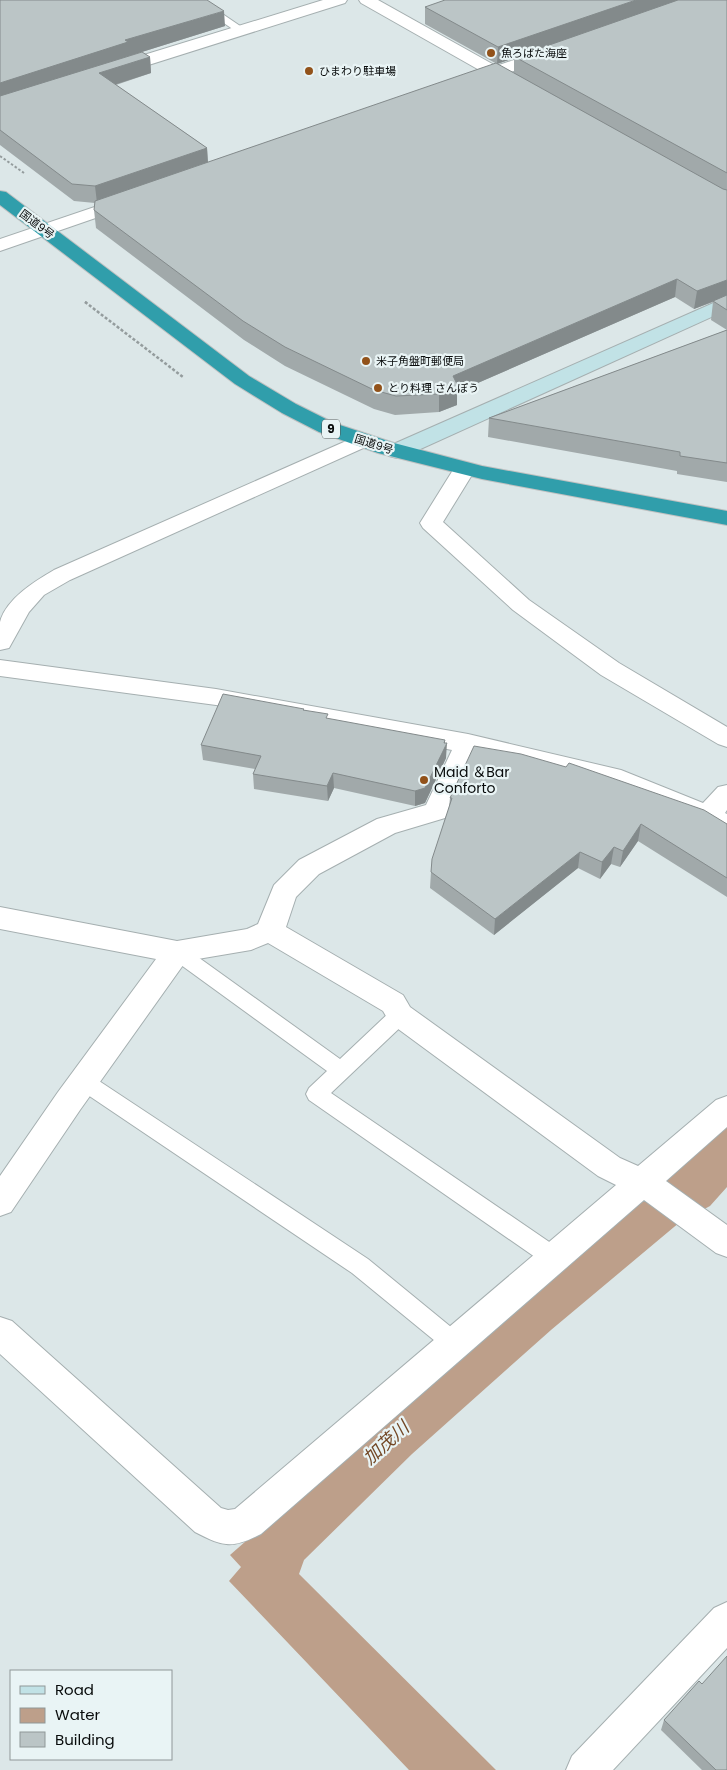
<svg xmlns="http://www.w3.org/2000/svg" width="727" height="1770" font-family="Poppins,'Noto Sans JP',sans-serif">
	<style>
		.water { fill: #bd9f8a }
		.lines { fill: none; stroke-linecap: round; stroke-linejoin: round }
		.lane-casing { stroke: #a5afb0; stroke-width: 2 }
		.street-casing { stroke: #a5afb0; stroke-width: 2 }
		.secondary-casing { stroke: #a5afb0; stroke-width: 2 }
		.highway-casing { stroke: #bfc0c0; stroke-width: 2 }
		.path-far1 { stroke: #949c9d; stroke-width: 2; stroke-dasharray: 2.5 2; stroke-linecap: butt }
		.path { stroke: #949c9d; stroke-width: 2.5; stroke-dasharray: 3 2; stroke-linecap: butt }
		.lane { fill: #fff; fill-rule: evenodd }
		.street { fill: #fff; fill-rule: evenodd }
		.secondary { fill: #c1e2e6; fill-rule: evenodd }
		.highway { fill: #309eab; fill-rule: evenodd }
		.wall { fill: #a1a9aa }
		.shaded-wall { fill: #838a8b }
		.building { fill: #bbc5c6; stroke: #838a8b }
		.poi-dot { fill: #92521a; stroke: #e9f4f5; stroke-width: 2 }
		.labels { text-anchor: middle; stroke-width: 4.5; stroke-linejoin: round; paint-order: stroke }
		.far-poi-label { font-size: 11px; fill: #090c0c; stroke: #e9f4f5; text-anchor: start }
		.far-street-label { font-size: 11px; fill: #090c0c; stroke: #e9f4f5 }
		.shield { fill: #e9f4f5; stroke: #4c5252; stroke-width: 1 }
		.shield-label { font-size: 12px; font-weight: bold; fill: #090c0c }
		.poi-label { font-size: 14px; fill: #090c0c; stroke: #e9f4f5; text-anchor: start }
		.near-water-label { font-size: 18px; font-style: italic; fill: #734826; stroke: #e9f4f5 }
	</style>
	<rect width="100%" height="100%" fill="#dce7e8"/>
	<path class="water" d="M727,1123V1187L710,1206L680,1222L551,1330L412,1454L304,1560L299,1574L496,1770H409L229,1581L241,1567L230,1555L554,1271Z"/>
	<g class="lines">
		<g class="lane-casing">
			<path id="lane" d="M190,0H202L246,30L245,32H237Z
				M177,945L184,947L340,1059L393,1009L400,1007L407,1009L410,1015L407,1021L331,1093L561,1250L564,1257L561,1264L553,1267L545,1264L309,1100L306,1094L309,1088L327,1071L170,957L167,952L170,947Z
				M83,1073L90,1075L368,1259L462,1336L465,1343L462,1350L454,1353L446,1350L352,1273L76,1087L73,1081L76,1075Z"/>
		</g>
		<g class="street-casing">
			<path id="street" d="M323,0H347L345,3L120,74H108L106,70L108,66Z
				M359,0H378L496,66L550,48L556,50L558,53L556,56L508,73L513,78L511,82L505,83L494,78L470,86L464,85L462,81L464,77L481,71L361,3Z
				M130,195L136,196L139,200L136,204L0,251V239Z
				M362,434L370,435L373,440L370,445L70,580L44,595L29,612L9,648L0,650C0,642 0,630 0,622C6,599 35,581 54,570Z
				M464,463L472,465L475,470L443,522L529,600L619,663L727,727V747L718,744L601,675L513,610L423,528L420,523L453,470L456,465Z
				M0,660L216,689L468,734L621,770L703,803L718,787L727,785V810L725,813L727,814V836L614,786L515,762L475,754L445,818L395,833L319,874L296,897L286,927L403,995L410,1007L620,1158L638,1166L716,1100L727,1096V1127L666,1181L727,1225V1257L716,1253L644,1200L261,1534C232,1549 224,1547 195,1532L0,1354V1317L12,1321L221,1508L228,1510L235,1509L616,1185L598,1176L390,1023L383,1011L268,943L251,950L186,961L80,1110L11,1212L0,1216V1176L58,1092L156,959L0,929V907L177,941L247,929L258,924L274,885L299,860L377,819L426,805L452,750L216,705L0,676Z
				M727,1602V1648L613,1770H566L572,1756L714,1608Z"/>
		</g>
		<g class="secondary-casing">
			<path id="secondary" d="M727,297V310L405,456L397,458L389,456L386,451L389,446Z"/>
		</g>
		<g class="highway-casing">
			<path id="highway" d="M0,191L6,192L249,376L296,404L334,423L394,443L482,466L727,511V525L482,479L378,453L319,432L282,413L235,384L0,205Z"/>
		</g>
		<path class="path-far1" d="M0,156L24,173
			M85,302L87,303"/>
		<path class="path" d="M85,302L183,377"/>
		<use href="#lane" class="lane"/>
		<use href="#street" class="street"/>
		<use href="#secondary" class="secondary"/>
		<use href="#highway" class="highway"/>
	</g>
	<path class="wall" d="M0,0L225,26L129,56L150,57L151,73L116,85L207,148L208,163L514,73V58L497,64L425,24V7L727,0V330L711,320L713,302L694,309L675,297L457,392V405L439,412L395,415L374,409L285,366L244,340L96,228L94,210L95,203L74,201L0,145Z
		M727,330V482L677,474V471L488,437L489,418Z
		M304,710L328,719L445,743L446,758L425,803L415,806L334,788L328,801L254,789L253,774L255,769L203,760L201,745Z
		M450,798L727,824V897L638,841L620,867L611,864L600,879L578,868L494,935L430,888L431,872L449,807Z
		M702,1684L727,1770H702L661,1730L664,1720Z"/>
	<path class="shaded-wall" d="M636,0H681L515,57L514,58L497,64L498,47Z
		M224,11L225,26L129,56L0,100V83L125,40Z
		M150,57L151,73L101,89L99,73Z
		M207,148L208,164L97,203L95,186Z
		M677,279L675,297L457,392V405L439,412V394L453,376Z
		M727,280V296L694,309L697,291Z
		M445,740V747L447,743L446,758L425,803L415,806V791Z
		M333,773L334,788L328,801L327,786Z
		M641,824L638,841L620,867L623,851Z
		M614,847L611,864L600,879L602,862Z
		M580,852L578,868L494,935L495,919Z"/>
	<path class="building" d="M0,0H207L224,11L125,40L128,42L0,83Z
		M445,0H636L498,47L425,7Z
		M678,0H727V173L515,57Z
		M142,52L150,57L99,73L207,148L95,186L72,184L0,130V96Z
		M496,63L723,189L727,190V280L697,291L677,279L453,376L458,386L439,394L396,396L374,390L285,347L243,321L94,210L95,201Z
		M727,295V310L713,301Z
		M727,330V463L680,456V452L489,418Z
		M223,694L304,709L303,710L328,714L326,718L445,740L444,743H447L425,788L415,791L333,773L327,786L253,774L261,756L201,745Z
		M474,746L521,754L566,767L569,763L704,810L727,824V878L641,824L623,851L614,847L602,862L580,852L495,919L431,872L432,859L452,798H450Z
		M727,1656V1770H716L664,1720L699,1681L702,1684Z"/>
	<g class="poi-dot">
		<circle cx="491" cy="53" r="5"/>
		<circle cx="309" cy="71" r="5"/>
		<circle cx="366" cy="361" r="5"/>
		<circle cx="378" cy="388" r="5"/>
		<circle cx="424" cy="780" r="5"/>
	</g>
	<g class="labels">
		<g class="far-poi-label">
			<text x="501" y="57">魚ろばた海座</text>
			<text x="319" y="75">ひまわり駐車場</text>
			<text x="376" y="365">米子角盤町郵便局</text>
			<text x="388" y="392">とり料理 さんぽう</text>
		</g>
		<g class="far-street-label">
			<text transform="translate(37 224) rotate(37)" y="4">国道9号</text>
			<text transform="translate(374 444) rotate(18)" y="4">国道9号</text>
		</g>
		<rect class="shield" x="322" y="419.5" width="18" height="19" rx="4"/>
		<g class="shield-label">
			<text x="331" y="433">9</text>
		</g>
		<g class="poi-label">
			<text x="434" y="777">Maid ＆Bar<tspan x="434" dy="16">Conforto</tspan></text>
		</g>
		<g class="near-water-label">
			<text transform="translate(386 1443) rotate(-42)" y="6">加茂川</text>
		</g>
	</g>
	<rect x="10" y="1670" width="162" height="90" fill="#e9f4f5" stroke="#8f9798"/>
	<rect x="20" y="1686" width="25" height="8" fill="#c1e2e6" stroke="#8f9798"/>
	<text x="55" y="1695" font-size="15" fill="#090c0c">Road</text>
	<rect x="20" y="1708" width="25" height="15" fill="#bd9f8a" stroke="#8f9798"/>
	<text x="55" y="1720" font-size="15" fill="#090c0c">Water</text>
	<rect x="20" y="1732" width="25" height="15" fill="#bbc5c6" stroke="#8f9798"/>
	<text x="55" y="1745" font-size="15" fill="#090c0c">Building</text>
</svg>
